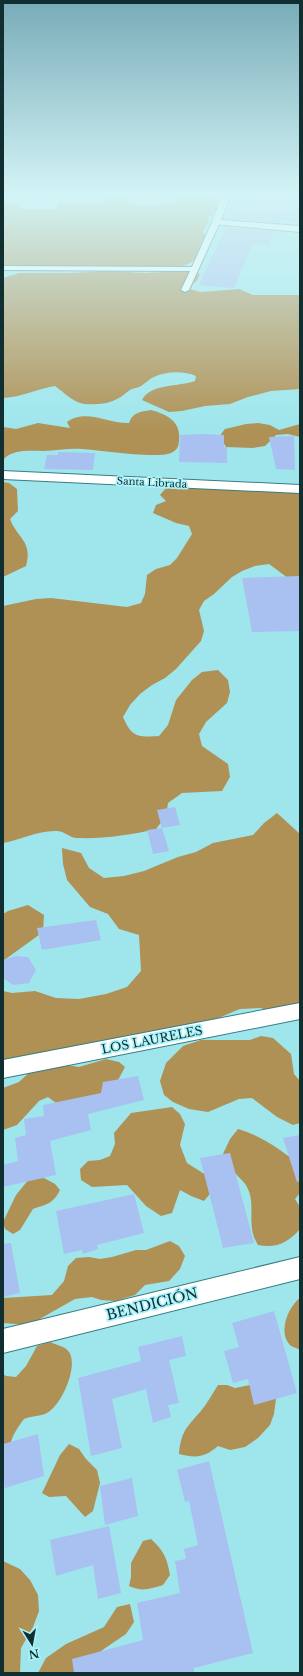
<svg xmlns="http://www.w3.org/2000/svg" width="303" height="1676" font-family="'Libre Baskerville',serif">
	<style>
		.forest { fill: #af9155 }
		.building { fill: #a9c1f0 }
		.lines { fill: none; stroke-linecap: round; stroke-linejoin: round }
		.minor-casing { stroke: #367e84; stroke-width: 2 }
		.tertiary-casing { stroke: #367e84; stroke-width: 2 }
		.minor { fill: #fff; fill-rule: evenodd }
		.tertiary { fill: #fff; fill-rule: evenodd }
		.labels { text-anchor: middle; stroke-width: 3.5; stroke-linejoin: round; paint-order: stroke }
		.far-street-label { font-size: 10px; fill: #112e31; stroke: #abf3fa }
		.street-label { font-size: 12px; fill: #112e31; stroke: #abf3fa }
		.near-street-label { font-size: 14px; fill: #112e31; stroke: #abf3fa }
	</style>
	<rect width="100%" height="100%" fill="#9ee6ec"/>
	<path class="forest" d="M95,196H127L129,199L128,202L129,204C143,207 159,207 172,202L173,200L184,196H219L216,201L219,207L218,215L208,216L207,218L209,221L203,232L209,241C203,249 197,259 188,264C176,270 123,268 107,269C91,261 73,269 55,269C38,269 20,265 3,265V199L11,200L23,209L52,210L57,209L58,203C71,198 90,210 102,200Z
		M108,271L145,273L182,271L200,274L197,281L185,288L201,292L239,289L253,295H300V389L271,391L248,397L230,404L205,406L182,411L169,412L142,400C151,383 179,387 195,381L196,376C184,371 167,371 154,377C149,379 146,383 141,386C138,388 133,388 130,390C125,393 122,397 117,399C108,404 94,405 84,404C71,401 65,393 55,386C37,389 22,397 3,398V278L19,273H70Z
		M151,410C166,414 181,421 179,439C179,445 178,449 173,452C160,460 100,450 82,449C69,448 56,451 43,451C30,451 12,449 3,460V427L16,429L38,423L70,428L67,422C86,408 109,424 129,423C133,412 140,412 151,410Z
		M258,423L270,425L279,430L300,424V437L288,434L276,435L265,446L253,448L226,447L222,440L221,434L225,429L246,424Z
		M3,482L9,483L17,489L18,511L10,519C17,538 33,541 26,566L3,577Z
		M191,486L300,488V587L269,564L255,566L242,571L232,577L214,594L204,601L199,610L204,631L201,641L176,669L165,678L152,685L140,694L130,705L123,717C132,738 138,737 159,736L168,725L176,700L192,680L202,672L218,670L228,680L230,692L227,703L206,722L199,734L202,746L228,764L230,777L222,791L182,793L168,803L166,816L156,829C131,835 103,839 77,838C70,838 64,831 57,831C39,830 20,840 3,843V606L36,599L51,598L127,607L141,603L145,594L147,575L156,569L170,565L177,558L192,534L189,526L176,523L153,513L156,505L166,501L160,495L166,488Z
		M277,813L300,834V1018L281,1017L261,1008L240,1009L199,1026L3,1068V991L12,993L35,991L56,998L79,999L106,994L127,987L141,971L139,935L119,929L108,914L90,907L67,880L63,864L62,848L81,853L89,868L104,878L124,876L144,871L178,857L196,852L213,843L253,835L264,823Z
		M28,905L44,915L43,932L3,961V914L8,911Z
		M261,1036L273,1038L291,1054L294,1074L300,1081V1123L293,1125L277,1117L252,1098L239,1099L208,1112L189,1109L173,1102L164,1095L160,1081L166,1063L183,1046L201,1040H250Z
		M106,1059L119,1062L125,1067L114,1088L104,1098L60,1106L48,1097L39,1101L17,1125L3,1130V1088L19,1082L31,1071L67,1065L79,1067Z
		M172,1107L180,1114L185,1124L180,1145L187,1163L206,1175L215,1184L209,1195L204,1201L191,1196L180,1190L172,1213L161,1216L146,1206L127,1185L92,1187L81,1180L80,1169L88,1161L100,1160L110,1156L115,1144L114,1133L131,1113Z
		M238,1129C262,1136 281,1150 300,1165V1193L295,1199L300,1207V1229C289,1242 276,1249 258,1245C245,1224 257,1206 247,1187C245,1182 239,1178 235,1173C231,1167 227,1160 223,1154L230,1139Z
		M44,1178L55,1184L60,1190C53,1204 47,1204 33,1209L20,1230L13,1234L5,1229L3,1222L16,1195L29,1179Z
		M170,1241L179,1246L185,1256L180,1269L169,1281L145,1285L135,1295L115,1301L101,1300L92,1297L75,1299L29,1325L3,1323V1298L52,1295L64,1281L68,1266L76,1258L89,1257L100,1259L112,1257L136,1250H146Z
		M300,1298V1350C297,1348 293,1347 291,1346C277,1333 288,1307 300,1298Z
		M50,1342C56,1345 65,1346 69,1352C79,1366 61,1408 45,1414C39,1416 31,1416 24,1419C18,1427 11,1437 10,1447C9,1462 12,1460 3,1474V1374L6,1376L16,1377L26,1366L37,1346Z
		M260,1383L271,1391L276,1399L274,1414L270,1425L258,1438L245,1447L230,1450L218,1446C204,1458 196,1458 179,1454C181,1432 186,1428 200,1412C207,1404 212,1394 218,1385H227L235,1388Z
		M69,1444L79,1449L86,1459L97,1470L100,1483L93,1511L85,1517L66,1496L49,1497L42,1493L60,1455Z
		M151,1539C164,1551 167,1558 170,1575L163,1585C150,1589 142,1592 129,1586L131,1577V1563L143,1541Z
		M3,1561L20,1569L30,1580L38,1595L39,1611L33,1627L21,1648L20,1673H3Z
		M130,1604L134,1622L126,1634L101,1651L95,1673H38L46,1658L66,1644L104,1627L117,1607Z"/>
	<path class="building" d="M235,196H300V219L298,222L281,221L280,223L229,219L231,215L229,214Z
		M226,227L273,231L269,245L252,244L234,288L199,285Z
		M202,434L224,435V447H227V463L179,462L180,435Z
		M294,436L295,470L276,469L269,437Z
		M58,452L95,453L93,470L44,469L47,455H58Z
		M300,576V631L252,632L242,578Z
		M175,807L180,825L162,828L157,810Z
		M162,828L169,851L153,854L147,830Z
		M96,920L101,940L42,950L37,928Z
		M16,956L28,957L36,970L29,983L13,985L3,978V960Z
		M138,1076L144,1100L88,1114L91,1130L50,1141L56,1175L3,1187V1165L18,1161L15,1138L26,1135L24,1119L44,1116L43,1105L101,1093L103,1082Z
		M300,1135V1181L297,1182L283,1138Z
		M230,1153L254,1243L223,1248L200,1158Z
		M134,1194L144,1233L97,1245L98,1249L83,1254L82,1250L64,1254L56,1211Z
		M11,1243L20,1293L3,1297V1244Z
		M274,1311L297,1393L254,1405L248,1379L233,1383L224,1351L239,1347L232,1323Z
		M182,1336L186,1356L169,1360L179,1403L168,1405L171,1417L153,1423L146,1389L112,1399L122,1448L91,1456L78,1378L141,1361L138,1347Z
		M38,1434L44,1476L5,1488L3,1472V1444Z
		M209,1461L253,1653L194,1668V1673H74L72,1659L143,1640L137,1603L180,1593L175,1561L186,1559L184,1549L198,1545L189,1501L185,1502L177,1470Z
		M132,1478L138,1516L105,1525L100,1486Z
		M109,1526L121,1593L98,1599L93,1565L56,1576L50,1540Z"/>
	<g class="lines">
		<g class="minor-casing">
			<path id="minor" d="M213,220H216L220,222L189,290L185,292L181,290L190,271L3,270V266L192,267Z
				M300,1003V1019L3,1078V1060Z
				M300,1257V1279L3,1353V1329Z"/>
		</g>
		<g class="tertiary-casing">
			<path id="tertiary" d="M222,196H230L221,220L300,226V232L213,224L212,222Z
				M3,471L300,485V493L3,479Z"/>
		</g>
		<use href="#minor" class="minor"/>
		<use href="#tertiary" class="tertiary"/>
	</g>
	<linearGradient id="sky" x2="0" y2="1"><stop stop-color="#78acb8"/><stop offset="0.45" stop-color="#d3f4f6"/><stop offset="1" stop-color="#d3f4f6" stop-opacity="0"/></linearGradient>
	<rect width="303" height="431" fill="url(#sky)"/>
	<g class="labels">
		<g class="far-street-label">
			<text transform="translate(152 482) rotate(3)" y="4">Santa Librada</text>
		</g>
		<g class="street-label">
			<text transform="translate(152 1040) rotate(-11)" y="4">LOS LAURELES</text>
		</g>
		<g class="near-street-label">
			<text transform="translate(152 1304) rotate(-14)" y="5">BENDICIÓN</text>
		</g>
	</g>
	<rect width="303" height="1676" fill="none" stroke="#112e31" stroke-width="8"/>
	<g transform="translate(32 1644) rotate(169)" stroke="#abf3fa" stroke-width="3" paint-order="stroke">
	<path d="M0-3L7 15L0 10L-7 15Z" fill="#112e31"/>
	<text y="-6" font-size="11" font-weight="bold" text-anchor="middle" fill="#112e31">N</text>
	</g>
</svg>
